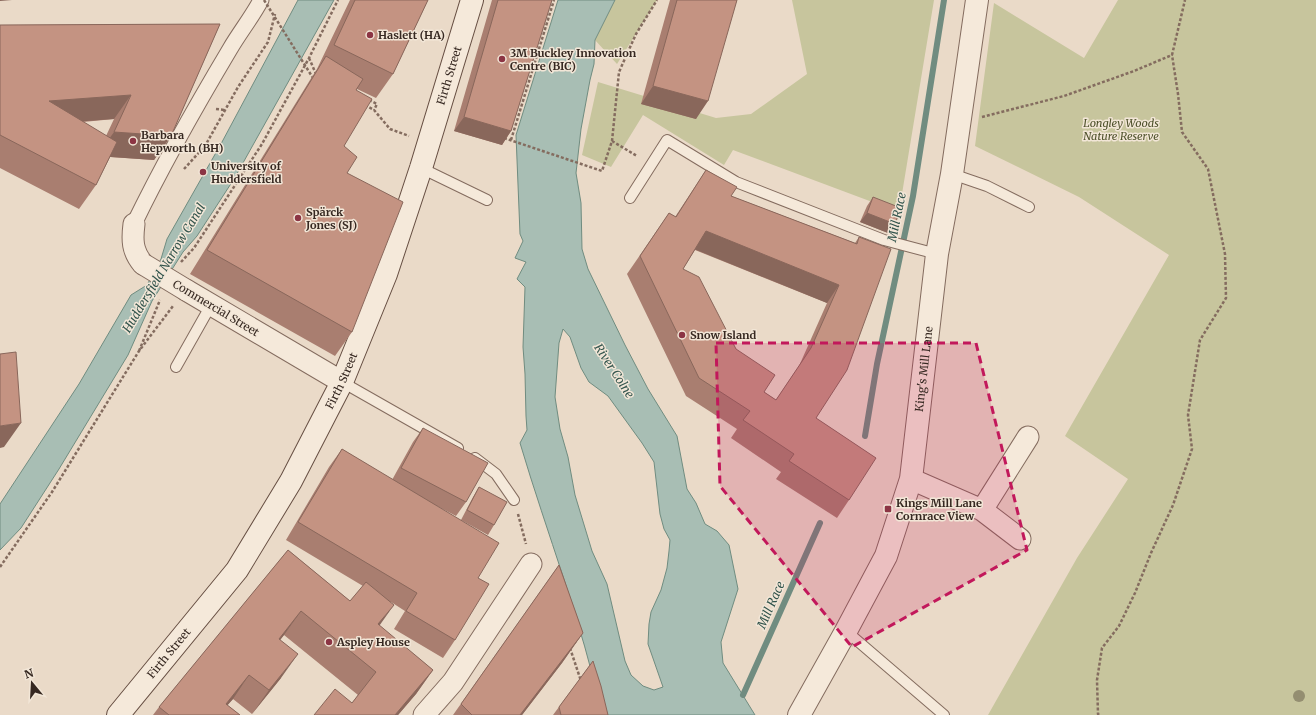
<svg xmlns="http://www.w3.org/2000/svg" width="1316" height="715" font-family="Merriweather,serif">
	<style>
		.green { fill: #c7c59d }
		.water { fill: #a8beb4; stroke: #708c80; fill-rule: evenodd }
		.lines { fill: none; stroke-linecap: round; stroke-linejoin: round }
		.stream { stroke: #708c80; stroke-width: 6 }
		.service-casing { stroke: #846c5f; stroke-width: 12 }
		.pedestrian-casing { stroke: #846c5f; stroke-width: 17 }
		.minor-casing { stroke: #846c5f; stroke-width: 23 }
		.tertiary-casing { stroke: #846c5f; stroke-width: 24 }
		.secondary-casing { stroke: #664e42; stroke-width: 24 }
		.path { stroke: #846c5f; stroke-width: 2.5; stroke-dasharray: 3 2; stroke-linecap: butt }
		.service { stroke: #f5e9da; stroke-width: 10 }
		.pedestrian { stroke: #f5e9da; stroke-width: 15 }
		.minor { stroke: #f5e9da; stroke-width: 21 }
		.tertiary { stroke: #f5e9da; stroke-width: 22 }
		.secondary { stroke: #f5e9da; stroke-width: 22 }
		.minor-bridge-casing { stroke: #846c5f; stroke-width: 23; stroke-linecap: butt }
		.path-bridge { stroke: #846c5f; stroke-width: 2.5; stroke-dasharray: 3 2; stroke-linecap: butt }
		.minor-bridge { stroke: #f5e9da; stroke-width: 21 }
		.tree { fill: #948e71 }
		.wall { fill: #a97e70; fill-rule: evenodd }
		.shaded-wall { fill: #89675b }
		.building { fill: #c49382; stroke: #89675b; fill-rule: evenodd }
		.marked { fill: #c2185b; fill-opacity: 0.2; stroke: #c2185b; stroke-width: 3; stroke-dasharray: 8 5; stroke-linejoin: round }
		.poi-dot { fill: #8c3544; stroke: #f2e6d7; stroke-width: 1.5 }
		.labels { text-anchor: middle; stroke-width: 3; stroke-linejoin: round; paint-order: stroke }
		.poi-label { font-size: 11px; font-weight: bold; fill: #362821; stroke: #f2e6d7; text-anchor: start }
		.street-label { font-size: 11px; fill: #362821; stroke: #f2e6d7 }
		.park-label { font-size: 11px; font-style: italic; fill: #4d502a; stroke: #f2e6d7 }
		.water-label { font-size: 12px; font-style: italic; fill: #32544c; stroke: #f2e6d7 }
	</style>
	<rect width="100%" height="100%" fill="#eadac8"/>
	<path class="green" d="M615,0H657L617,64L595,40Z
		M792,0H934L899,212L733,150L724,165L643,115L611,167L582,155L598,82L716,118L751,114L807,74Z
		M1118,0H1316V715H988L1077,558L1128,479L1065,436L1169,255L1079,197L975,146L994,3L1084,58Z"/>
	<path class="water" d="M298,0H334L234,179L197,236L183,252L152,301L128,355L59,469L21,528L0,550V504L79,384L131,295L147,285L161,259L167,239L222,142Z
		M558,0H615L595,40L594,64L590,80L581,129L576,173L581,203L582,249L588,269L625,345L648,389L677,436L687,489L696,503L705,524L717,531L729,545L738,589L721,642L723,663L755,715H602C582,622 547,534 520,443L527,430L526,416L525,374L523,347L525,287L517,279L526,262L515,258L523,241L520,234L516,135ZM563,329L570,337L581,368L589,382L608,396L642,443L654,462L660,514L664,529L670,540L669,551L667,568L661,590L651,612L649,624L648,644L663,687L654,690L643,686L631,675L625,661L607,584L592,551L575,495L568,457L560,429L555,397L559,343Z"/>
	<g class="lines">
		<path class="stream" d="M865,436L877,364L913,196L944,0
			M743,695L820,523"/>
		<g class="service-casing">
			<path id="service" d="M421,168L487,200
				M952,174L987,186L1029,207
				M630,198L667,140L736,182L884,240L937,254
				M176,367L211,305
				M342,382L458,448
				M475,458L496,474L514,500
				M846,631L944,715"/>
		</g>
		<g class="pedestrian-casing">
			<path id="pedestrian" d="M134,224C163,164 196,106 230,49C240,32 252,17 261,0"/>
		</g>
		<g class="minor-casing">
			<path id="minor" d="M134,224C132,240 132,251 143,264
				M186,290L342,382
				M911,479L982,510L1020,539
				M982,510L1028,437
				M424,715L453,682L531,564"/>
		</g>
		<g class="tertiary-casing">
			<g id="tertiary">
				<path id="s1" d="M799,715L846,631L886,556L911,479L937,254L952,174L977,0"/>
			</g>
		</g>
		<g class="secondary-casing">
			<g id="secondary">
				<path id="s2" d="M118,715L237,570L291,481L342,382L386,274L421,168L472,0"/>
			</g>
		</g>
		<path class="path" d="M309,58L316,74
			M369,100L377,104L374,110
			M365,105L374,110L390,129L409,136
			M216,109L225,110
			M982,117L1064,96L1134,71L1172,55L1185,0
			M504,138L602,171L612,141L637,156
			M511,140L554,0
			M612,141L619,72L636,34L657,0
			M184,169L205,146L238,87L268,42L275,14
			M181,262L194,248L262,144L309,58L338,0
			M139,351L160,300
			M518,514L526,544
			M0,567L52,492L139,351L173,306
			M570,648L581,681
			M1099,715L1098,714L1097,680L1102,648L1119,626L1135,593L1151,553L1173,505L1192,449L1188,415L1200,340L1226,298L1225,254L1208,169L1182,132L1178,94L1172,55"/>
		<use href="#service" class="service"/>
		<use href="#pedestrian" class="pedestrian"/>
		<use href="#minor" class="minor"/>
		<use href="#tertiary" class="tertiary"/>
		<use href="#secondary" class="secondary"/>
		<g class="minor-bridge-casing">
			<path id="minor-bridge" d="M143,264L186,290"/>
		</g>
		<path class="path-bridge" d="M264,0L313,78"/>
		<use href="#minor-bridge" class="minor-bridge"/>
	</g>
	<circle class="tree" cx="1299" cy="696" r="6"/>
	<path class="wall" d="M350,0H428L393,74L376,98L357,89L356,90L344,146L347,173L352,332L335,356L190,274L310,80L317,69Z
		M492,0H552L511,131L502,145L454,131Z
		M670,0H737L696,119L641,104Z
		M220,24L171,136L154,160L110,157L96,185L79,209L0,168V25ZM114,119L106,136L83,122Z
		M706,170L731,196L855,243L859,237L816,418L849,500L837,518L776,479L781,472L731,438L737,429L686,396L627,274L669,213L675,217ZM695,250L827,303L799,366L776,400L764,392L683,269Z
		M873,197L895,224L888,233L860,222L867,206Z
		M423,428L466,502L456,516L435,505L478,578L455,640L443,658L394,629L405,611L391,602L379,626L433,670L416,694L398,715H314L352,703L358,695L284,635L280,640L281,678L252,714L233,699L227,705L240,715H153L159,707L288,550L350,601L363,586L286,540L329,467L342,449L392,480L413,442Z
		M479,487L494,525L488,535L461,520L473,497Z
		M559,565L583,633L562,663L522,715H453Z
		M593,661L608,715H553Z"/>
	<path class="shaded-wall" d="M0,0H12L0,1Z
		M653,86L708,101L696,119L641,104Z
		M131,95L114,119L32,125L49,101Z
		M464,117L511,131L502,145L454,131Z
		M114,132L171,136L154,160L97,156Z
		M867,213L895,224L888,233L860,222Z
		M706,231L839,285L827,303L694,249Z
		M21,423L4,447L0,448V426Z
		M394,605L377,629L378,624Z
		M301,611L284,635L262,663L279,639Z
		M583,633L562,663L522,715H520Z
		M298,654L281,678L252,714L269,690Z
		M433,670L416,694L398,715H395Z
		M249,675L233,699L219,715L226,704Z"/>
	<path class="building" d="M355,0H428L393,74L334,45Z
		M498,0H552L511,131L464,117Z
		M677,0H737L708,101L653,86Z
		M220,24L171,136L114,132L131,95L49,101L117,142L96,185L0,135V25Z
		M326,56L363,79L356,90L372,99L344,146L357,157L347,173L403,202L352,332L207,250Z
		M706,170L737,187L731,196L857,244L859,237L891,249L847,370L816,418L876,458L849,500L789,461L794,454L743,420L750,411L699,378L640,256L669,213L676,217ZM706,231L839,285L811,348L776,400L764,392L775,375L736,349L699,277L683,269Z
		M873,197L901,208L895,224L867,213Z
		M16,352L21,423L0,426V354Z
		M423,428L488,463L466,502L401,468Z
		M342,449L499,543L478,578L489,584L455,640L406,611L417,593L298,522Z
		M479,487L507,502L494,525L467,510Z
		M288,550L350,601L366,582L394,605L378,624L433,670L395,715H314L335,689L352,703L376,672L301,611L279,639L298,654L269,690L249,675L226,704L240,715H169L159,707Z
		M559,565L583,633L520,715H472L461,704Z
		M593,661L601,686L608,715H561L559,707Z"/>
	<path class="marked" d="M716,343H976L1027,550L852,647L720,486Z"/>
	<g class="poi-dot">
		<circle cx="370" cy="35" r="4"/>
		<circle cx="502" cy="59" r="4"/>
		<circle cx="133" cy="141" r="4"/>
		<circle cx="203" cy="172" r="4"/>
		<circle cx="298" cy="218" r="4"/>
		<circle cx="682" cy="335" r="4"/>
		<rect x="884" y="505" width="8" height="8" rx="2"/>
		<circle cx="329" cy="642" r="4"/>
	</g>
	<g class="labels">
		<g class="poi-label">
			<text x="378" y="39">Haslett (HA)</text>
			<text x="510" y="57">3M Buckley Innovation<tspan x="510" dy="13">Centre (BIC)</tspan></text>
			<text x="141" y="139">Barbara<tspan x="141" dy="13">Hepworth (BH)</tspan></text>
			<text x="211" y="170">University of<tspan x="211" dy="13">Huddersfield</tspan></text>
			<text x="306" y="216">Spärck<tspan x="306" dy="13">Jones (SJ)</tspan></text>
			<text x="690" y="339">Snow Island</text>
			<text x="896" y="507">Kings Mill Lane<tspan x="896" dy="13">Cornrace View</tspan></text>
			<text x="337" y="646">Aspley House</text>
		</g>
		<g class="street-label">
			<text dy="4" stroke="none"><textPath href="#s2" startOffset="728">Firth Street</textPath></text>
			<text transform="translate(216 308) rotate(31)" y="4">Commercial Street</text>
			<text dy="4" stroke="none"><textPath href="#s1" startOffset="373">King's Mill Lane</textPath></text>
			<text dy="4" stroke="none"><textPath href="#s2" startOffset="404">Firth Street</textPath></text>
			<text dy="4" stroke="none"><textPath href="#s2" startOffset="80">Firth Street</textPath></text>
		</g>
		<g class="park-label">
			<text x="1121" y="127">Longley Woods<tspan x="1121" dy="13">Nature Reserve</tspan></text>
		</g>
		<g class="water-label">
			<text transform="translate(897 217) rotate(-78)" y="4">Mill Race</text>
			<text transform="translate(164 268) rotate(-59)" y="4">Huddersfield Narrow Canal</text>
			<text transform="translate(614 371) rotate(57)" y="4">River Colne</text>
			<text transform="translate(771 605) rotate(-66)" y="4">Mill Race</text>
		</g>
	</g>
	<g transform="translate(32 683) rotate(342)" stroke="#f2e6d7" stroke-width="3" paint-order="stroke">
	<path d="M0-3L7 15L0 10L-7 15Z" fill="#362821"/>
	<text y="-6" font-size="11" font-weight="bold" text-anchor="middle" fill="#362821">N</text>
	</g>
</svg>
